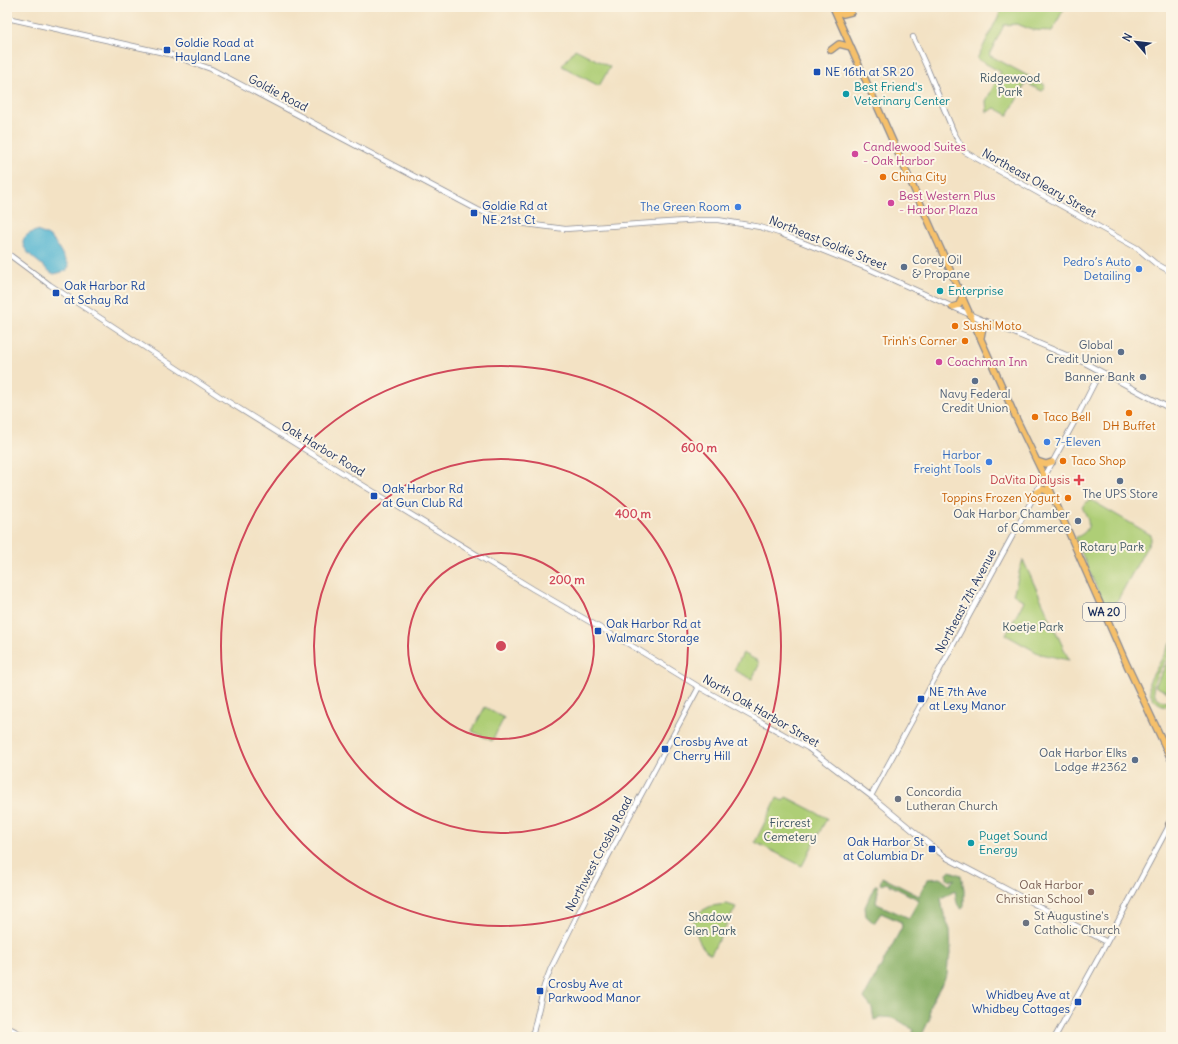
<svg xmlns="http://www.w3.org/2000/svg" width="1178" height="1044" font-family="Delius,sans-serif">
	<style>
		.green { fill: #aece76; stroke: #647e6a }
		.forest { fill: #8ab167; stroke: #527062 }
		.water { fill: #52b5d1; stroke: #367298 }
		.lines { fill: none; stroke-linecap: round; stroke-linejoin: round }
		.minor-casing { stroke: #878891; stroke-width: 6 }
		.major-casing { stroke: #878891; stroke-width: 8 }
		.minor { stroke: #fff; stroke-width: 4.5 }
		.major { stroke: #f6c06b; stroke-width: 5.5 }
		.ring { fill: none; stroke: #d1495b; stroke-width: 2 }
		.transit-dot { fill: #1a4fb4; stroke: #fcf5e5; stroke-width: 1.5 }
		.culture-dot { fill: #0f9aa8; stroke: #fcf5e5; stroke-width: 1.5 }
		.hotel-dot { fill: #d1479c; stroke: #fcf5e5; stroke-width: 1.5 }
		.food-dot { fill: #e8710a; stroke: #fcf5e5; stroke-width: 1.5 }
		.shop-dot { fill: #3f7fe0; stroke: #fcf5e5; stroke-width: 1.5 }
		.service-dot { fill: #5c6f8a; stroke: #fcf5e5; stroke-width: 1.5 }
		.health-dot { fill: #e0444e; stroke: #fcf5e5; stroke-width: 1.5 }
		.worship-dot { fill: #6b7280; stroke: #fcf5e5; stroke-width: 1.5 }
		.education-dot { fill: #8d6e63; stroke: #fcf5e5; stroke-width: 1.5 }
		.labels { text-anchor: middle; stroke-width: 4; stroke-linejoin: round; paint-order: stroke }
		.shield { fill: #fcf5e5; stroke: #5e6a86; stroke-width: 1 }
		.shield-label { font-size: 11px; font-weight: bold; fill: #1b2f5e }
		.transit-label { font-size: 12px; fill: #164399; stroke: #fcf5e5; text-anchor: start }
		.park-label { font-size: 12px; fill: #405764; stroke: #fcf5e5 }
		.culture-label { font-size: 12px; fill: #0d838f; stroke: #fcf5e5; text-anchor: start }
		.street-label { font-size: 12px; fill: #1b2f5e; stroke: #fcf5e5 }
		.hotel-label { font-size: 12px; fill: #b23c85; stroke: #fcf5e5; text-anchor: start }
		.food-label { font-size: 12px; fill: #c56008; stroke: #fcf5e5; text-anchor: start }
		.shop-label { font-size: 12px; fill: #366cbe; stroke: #fcf5e5; text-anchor: end }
		.service-label { font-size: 12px; fill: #4e5e75; stroke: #fcf5e5; text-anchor: end }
		.health-label { font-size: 12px; fill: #be3a42; stroke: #fcf5e5; text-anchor: end }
		.worship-label { font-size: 12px; fill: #5b616d; stroke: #fcf5e5; text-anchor: start }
		.education-label { font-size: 12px; fill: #785e54; stroke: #fcf5e5; text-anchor: end }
		.centre { fill: #d1495b; stroke: #fcf5e5; stroke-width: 2 }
		.ring-label { font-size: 12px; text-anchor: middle; font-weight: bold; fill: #d1495b; stroke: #fcf5e5; stroke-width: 4; stroke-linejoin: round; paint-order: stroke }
	</style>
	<rect width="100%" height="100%" fill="#fcf5e5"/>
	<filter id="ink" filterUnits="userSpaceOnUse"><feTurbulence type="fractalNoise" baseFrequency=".025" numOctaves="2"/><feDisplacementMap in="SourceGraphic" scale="8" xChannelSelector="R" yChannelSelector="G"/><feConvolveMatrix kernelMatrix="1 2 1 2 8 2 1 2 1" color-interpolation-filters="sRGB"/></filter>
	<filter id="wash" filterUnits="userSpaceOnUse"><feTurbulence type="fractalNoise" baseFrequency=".012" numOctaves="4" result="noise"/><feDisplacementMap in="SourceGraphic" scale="16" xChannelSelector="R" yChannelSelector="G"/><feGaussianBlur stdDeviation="0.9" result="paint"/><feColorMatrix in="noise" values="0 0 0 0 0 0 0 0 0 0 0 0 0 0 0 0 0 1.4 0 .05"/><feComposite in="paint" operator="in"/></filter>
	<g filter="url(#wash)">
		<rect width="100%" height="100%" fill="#f3e2c4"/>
		<path class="green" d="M1003,7H1065L1052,31L1032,30L1017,24L1004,25L989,55L1045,85L1042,91L1026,83L1008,115L995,108L987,112L986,101L1001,72L977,59Z
			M575,49L610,67L599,86L562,66Z
			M1091,500L1151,535V539L1117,601L1109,607L1104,605L1075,538C1093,530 1090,522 1082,507L1088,501Z
			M1023,560L1069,660L1040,654L1006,635L1024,601L1013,594C1018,583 1018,571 1023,560Z
			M1171,642C1171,645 1171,648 1171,651C1166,664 1145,683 1157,697C1161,701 1166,702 1171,702V706C1157,707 1148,696 1149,682Z
			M743,653L758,661L759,665L752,679L734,670Z
			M1171,655V694L1155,686Z
			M485,707L504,718L492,741L472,731Z
			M786,797L827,818L802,866L755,842L777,798L783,801Z
			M727,904L736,907L711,954C697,947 696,929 692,916L711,906Z"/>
		<path class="forest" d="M950,871L961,875L964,889V906L962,909C955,905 957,898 955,891L941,898L943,911L950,930L951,954L948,962L947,975L930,1005L929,1010L930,1018L921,1037H911L914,1030C899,1021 892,1013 874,1020L872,1008L864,998L902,927L901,922L881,913L874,923L866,916L865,907L875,885H877L878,891L876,902L877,904L909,918L919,900L886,883L882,885L880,884L882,877L919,896L928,879L940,878L949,885L955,879L949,881L947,879V874Z"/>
		<path class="water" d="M36,231C53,236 55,241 63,256C65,260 68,262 69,266L66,271L54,274C49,272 46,268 41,264C29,255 10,239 36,231Z"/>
	</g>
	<g filter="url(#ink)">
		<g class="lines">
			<g class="minor-casing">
				<path id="minor" d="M7,18L169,54L211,69L478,210L506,220L526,224L565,229L699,220H718L760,227L779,233L869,269L964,312L1085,363L1171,409
					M913,37L928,70L954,133L965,152L1137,248L1155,263L1171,272
					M7,253L50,285L219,396L328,464L533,589L637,649L699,687L808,748L871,796L935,849L947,858L1107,942
					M871,796L1077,417L1100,372
					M7,1027L26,1037
					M532,1037L544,986L551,968L591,888L699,687
					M1055,1037L1107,942L1171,822"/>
			</g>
			<g class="major-casing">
				<path id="major" d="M833,7L1016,418L1044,476L1127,665L1171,759
					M835,11L843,14L851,12
					M831,50L839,44L851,47
					M952,307L959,305L962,296
					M981,337L983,327L994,324
					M1037,461L1046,464L1052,462
					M1036,493L1043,489L1052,495
					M1169,824L1171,822"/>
			</g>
			<use href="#minor" class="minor"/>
			<use href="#major" class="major"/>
		</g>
	</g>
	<g class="ring">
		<circle cx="501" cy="646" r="93"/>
		<circle cx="501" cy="646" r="187"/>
		<circle cx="501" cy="646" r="280"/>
	</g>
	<g class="transit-dot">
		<rect x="163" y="46" width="8" height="8" rx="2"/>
		<rect x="813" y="68" width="8" height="8" rx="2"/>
		<rect x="470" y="209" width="8" height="8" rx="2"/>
		<rect x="52" y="289" width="8" height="8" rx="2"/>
		<rect x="370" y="492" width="8" height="8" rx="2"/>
		<rect x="594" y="627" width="8" height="8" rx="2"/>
		<rect x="917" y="695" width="8" height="8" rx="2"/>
		<rect x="661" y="745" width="8" height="8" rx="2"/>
		<rect x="928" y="845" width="8" height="8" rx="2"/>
		<rect x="536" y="987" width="8" height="8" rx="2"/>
		<rect x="1074" y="998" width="8" height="8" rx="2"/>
	</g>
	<g class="culture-dot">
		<circle cx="846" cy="94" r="4"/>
		<circle cx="940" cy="291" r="4"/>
		<circle cx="971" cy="843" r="4"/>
	</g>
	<g class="hotel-dot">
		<circle cx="855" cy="154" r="4"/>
		<circle cx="891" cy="203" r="4"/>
		<circle cx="939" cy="362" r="4"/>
	</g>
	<g class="food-dot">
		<circle cx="883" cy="177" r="4"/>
		<circle cx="955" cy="326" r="4"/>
		<circle cx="965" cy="341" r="4"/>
		<circle cx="1129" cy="413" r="4"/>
		<circle cx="1035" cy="417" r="4"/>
		<circle cx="1063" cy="461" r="4"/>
		<circle cx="1068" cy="498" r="4"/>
	</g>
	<g class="shop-dot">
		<circle cx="738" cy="207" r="4"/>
		<circle cx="1139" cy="269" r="4"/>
		<circle cx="1047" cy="442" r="4"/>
		<circle cx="989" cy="462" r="4"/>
	</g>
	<g class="service-dot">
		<circle cx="904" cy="267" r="4"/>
		<circle cx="1121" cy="352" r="4"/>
		<circle cx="1143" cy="377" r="4"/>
		<circle cx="975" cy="381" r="4"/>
		<circle cx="1120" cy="481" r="4"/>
		<circle cx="1078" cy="521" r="4"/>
		<circle cx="1135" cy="760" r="4"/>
	</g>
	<path class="health-dot" d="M1077 474h4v4h4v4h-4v4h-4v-4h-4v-4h4z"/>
	<g class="worship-dot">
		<circle cx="898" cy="799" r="4"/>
		<circle cx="1026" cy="923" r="4"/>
	</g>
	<circle class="education-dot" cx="1091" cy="892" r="4"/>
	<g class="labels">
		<rect class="shield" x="1083" y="603" width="42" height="18" rx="3"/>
		<g class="shield-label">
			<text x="1104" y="616">WA 20</text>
		</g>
		<g class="transit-label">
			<text x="175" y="47">Goldie Road at<tspan x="175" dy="14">Hayland Lane</tspan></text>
			<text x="825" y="76">NE 16th at SR 20</text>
			<text x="482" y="210">Goldie Rd at<tspan x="482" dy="14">NE 21st Ct</tspan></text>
			<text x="64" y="290">Oak Harbor Rd<tspan x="64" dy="14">at Schay Rd</tspan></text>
			<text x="382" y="493">Oak Harbor Rd<tspan x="382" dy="14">at Gun Club Rd</tspan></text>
			<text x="606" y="628">Oak Harbor Rd at<tspan x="606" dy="14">Walmarc Storage</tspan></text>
			<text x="929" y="696">NE 7th Ave<tspan x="929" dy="14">at Lexy Manor</tspan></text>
			<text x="673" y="746">Crosby Ave at<tspan x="673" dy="14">Cherry Hill</tspan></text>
			<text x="924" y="846" text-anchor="end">Oak Harbor St<tspan x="924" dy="14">at Columbia Dr</tspan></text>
			<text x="548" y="988">Crosby Ave at<tspan x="548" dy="14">Parkwood Manor</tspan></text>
			<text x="1070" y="999" text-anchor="end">Whidbey Ave at<tspan x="1070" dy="14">Whidbey Cottages</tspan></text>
		</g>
		<g class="park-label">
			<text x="1010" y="82">Ridgewood<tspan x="1010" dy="14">Park</tspan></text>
			<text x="1112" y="551">Rotary Park</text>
			<text x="1033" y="631">Koetje Park</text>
			<text x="790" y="827">Fircrest<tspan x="790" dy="14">Cemetery</tspan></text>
			<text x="710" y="921">Shadow<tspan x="710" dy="14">Glen Park</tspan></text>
		</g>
		<g class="culture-label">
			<text x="854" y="91">Best Friend's<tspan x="854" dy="14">Veterinary Center</tspan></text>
			<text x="948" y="295">Enterprise</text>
			<text x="979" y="840">Puget Sound<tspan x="979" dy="14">Energy</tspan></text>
		</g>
		<g class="street-label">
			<text transform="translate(278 93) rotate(28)" y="4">Goldie Road</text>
			<text transform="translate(1039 183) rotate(29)" y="4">Northeast Oleary Street</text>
			<text transform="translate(828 243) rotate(22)" y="4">Northeast Goldie Street</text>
			<text transform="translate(323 449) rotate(31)" y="4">Oak Harbor Road</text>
			<text transform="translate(966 601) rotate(-62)" y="4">Northeast 7th Avenue</text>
			<text transform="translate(761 711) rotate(30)" y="4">North Oak Harbor Street</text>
			<text transform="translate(599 854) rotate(-62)" y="4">Northwest Crosby Road</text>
		</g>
		<g class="hotel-label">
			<text x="863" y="151">Candlewood Suites<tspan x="863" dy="14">- Oak Harbor</tspan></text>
			<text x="899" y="200">Best Western Plus<tspan x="899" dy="14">- Harbor Plaza</tspan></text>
			<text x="947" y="366">Coachman Inn</text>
		</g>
		<g class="food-label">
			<text x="891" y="181">China City</text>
			<text x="963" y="330">Sushi Moto</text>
			<text x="957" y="345" text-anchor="end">Trinh's Corner</text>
			<text x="1043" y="421">Taco Bell</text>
			<text x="1129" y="430" text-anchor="middle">DH Buffet</text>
			<text x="1071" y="465">Taco Shop</text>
			<text x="1060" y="502" text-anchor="end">Toppins Frozen Yogurt</text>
		</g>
		<g class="shop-label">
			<text x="730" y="211">The Green Room</text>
			<text x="1131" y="266">Pedro’s Auto<tspan x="1131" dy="14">Detailing</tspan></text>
			<text x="1055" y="446" text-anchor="start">7-Eleven</text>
			<text x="981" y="459">Harbor<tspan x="981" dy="14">Freight Tools</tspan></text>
		</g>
		<g class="service-label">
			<text x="912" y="264" text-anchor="start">Corey Oil<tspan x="912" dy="14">&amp; Propane</tspan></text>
			<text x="1113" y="349">Global<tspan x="1113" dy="14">Credit Union</tspan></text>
			<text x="1135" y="381">Banner Bank</text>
			<text x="975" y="398" text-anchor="middle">Navy Federal<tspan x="975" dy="14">Credit Union</tspan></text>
			<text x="1120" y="498" text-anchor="middle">The UPS Store</text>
			<text x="1070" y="518">Oak Harbor Chamber<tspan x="1070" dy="14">of Commerce</tspan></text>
			<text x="1127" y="757">Oak Harbor Elks<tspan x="1127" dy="14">Lodge #2362</tspan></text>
		</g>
		<g class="health-label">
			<text x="1070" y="484">DaVita Dialysis</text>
		</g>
		<g class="worship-label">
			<text x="906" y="796">Concordia<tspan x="906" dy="14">Lutheran Church</tspan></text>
			<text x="1034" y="920">St Augustine's<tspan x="1034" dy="14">Catholic Church</tspan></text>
		</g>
		<g class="education-label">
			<text x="1083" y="889">Oak Harbor<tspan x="1083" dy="14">Christian School</tspan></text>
		</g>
	</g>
	<circle cx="501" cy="646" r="6" class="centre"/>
	<g class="ring-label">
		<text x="699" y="452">600 m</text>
		<text x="633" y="518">400 m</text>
		<text x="567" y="584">200 m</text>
	</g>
	<rect width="1178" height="1044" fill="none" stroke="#fcf5e5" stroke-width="24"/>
	<g transform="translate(1136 42) rotate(298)" stroke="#fcf5e5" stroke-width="3" paint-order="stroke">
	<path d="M0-3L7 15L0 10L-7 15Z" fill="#1b2f5e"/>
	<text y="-6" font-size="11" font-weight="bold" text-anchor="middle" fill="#1b2f5e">N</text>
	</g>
</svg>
